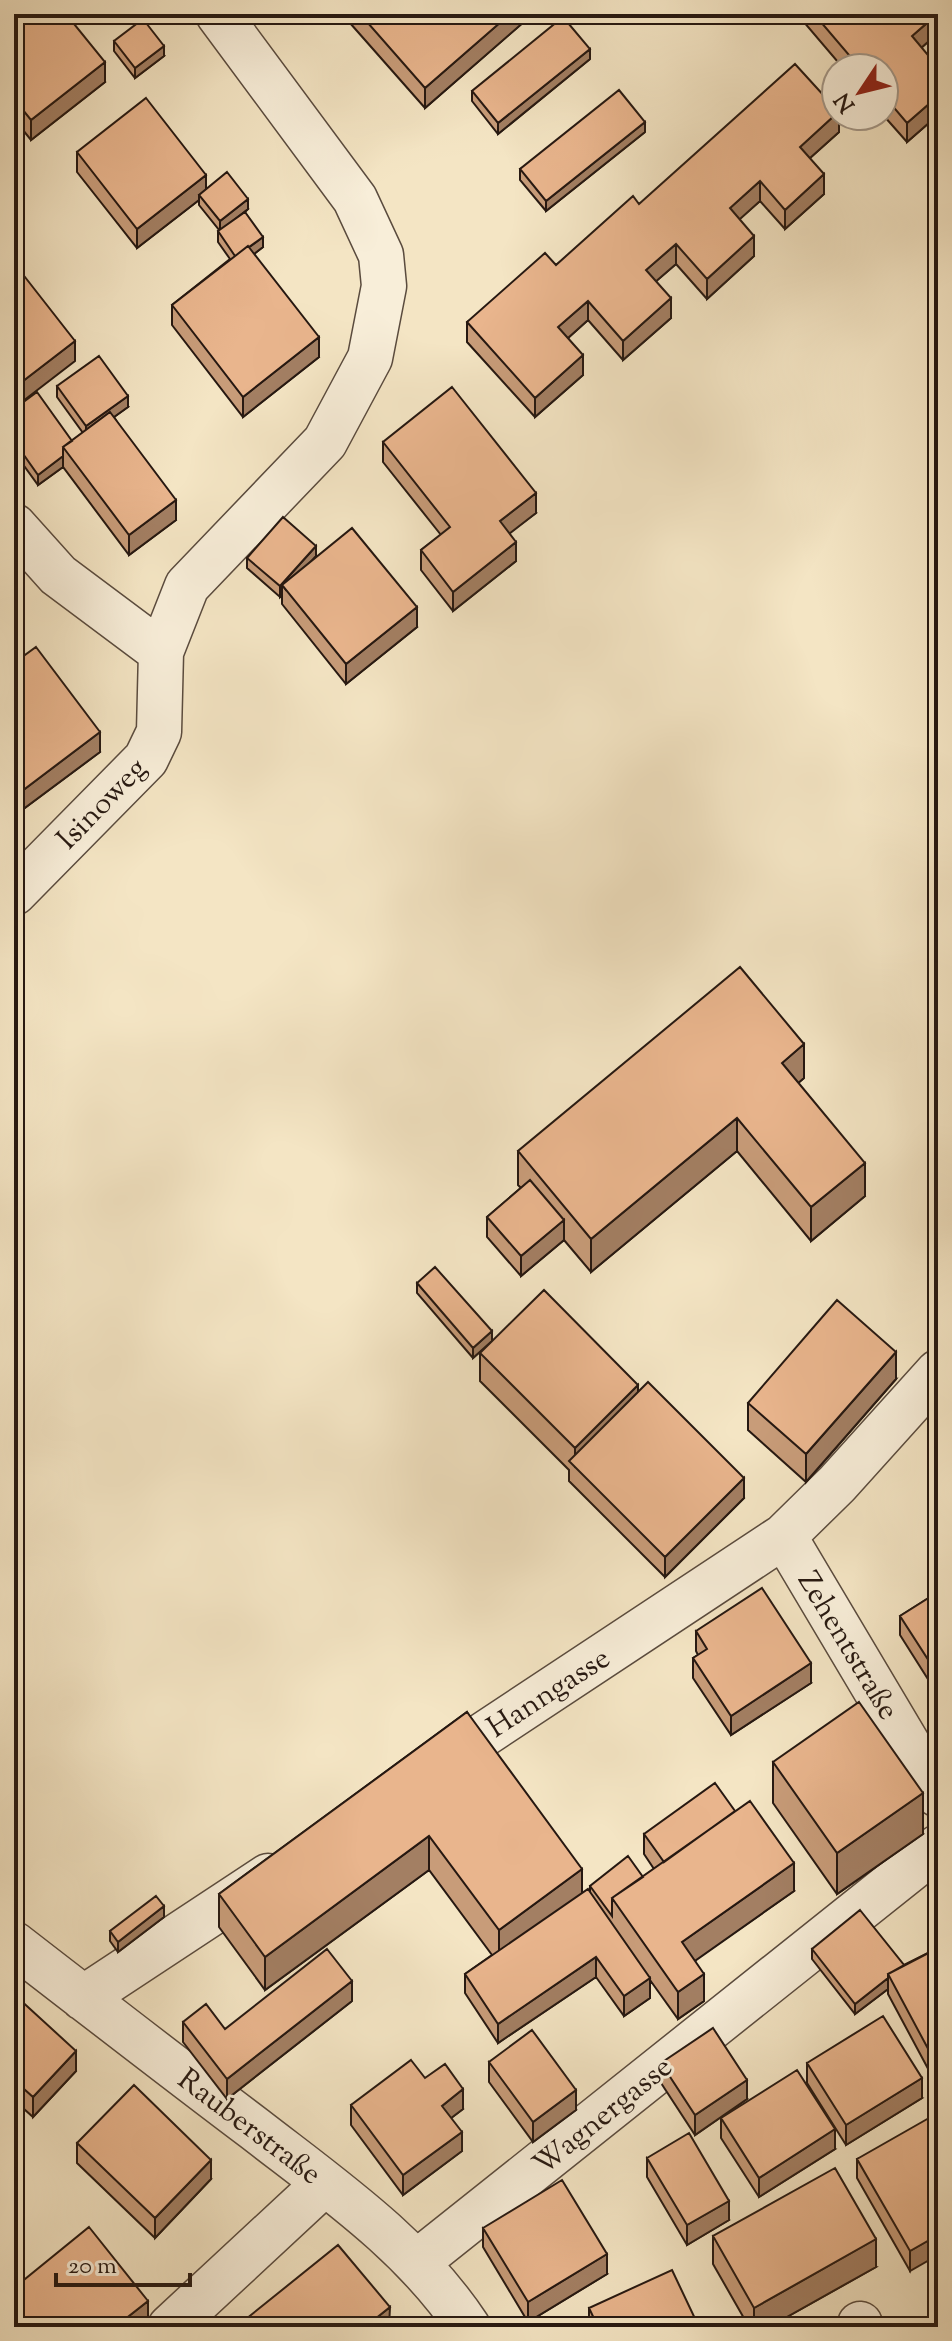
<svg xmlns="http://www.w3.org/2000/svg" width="952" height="2341" font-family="'Sorts Mill Goudy',serif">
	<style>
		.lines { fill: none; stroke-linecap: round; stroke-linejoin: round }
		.minor-casing { stroke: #5a4b3e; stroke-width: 47 }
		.minor { stroke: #f8eed9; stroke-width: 44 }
		.wall { fill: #c89c79; stroke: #261811; stroke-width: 2 }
		.shaded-wall { fill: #a37f63; stroke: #261811; stroke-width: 2 }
		.building { fill: #e9b58d; stroke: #261811; stroke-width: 2 }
		.labels { text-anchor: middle; stroke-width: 6; stroke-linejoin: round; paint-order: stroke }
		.street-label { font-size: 30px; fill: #261811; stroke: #f8eed9 }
	</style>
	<rect width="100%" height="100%" fill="#f4e5c4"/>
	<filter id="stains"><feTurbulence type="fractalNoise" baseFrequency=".0025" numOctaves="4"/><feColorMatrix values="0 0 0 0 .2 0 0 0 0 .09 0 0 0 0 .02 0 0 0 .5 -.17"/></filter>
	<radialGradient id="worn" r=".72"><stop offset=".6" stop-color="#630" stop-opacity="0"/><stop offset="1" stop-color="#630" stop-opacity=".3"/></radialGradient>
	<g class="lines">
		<g class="minor-casing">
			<path id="minor" d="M14,526L58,575L161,652
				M14,893L146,759L159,732L161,652L187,586L325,442L370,358L384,286L381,255L355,199L218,14
				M784,1536L938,1795
				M433,1768L784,1536L837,1484L938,1372
				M14,1944C94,2006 174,2068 255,2129C331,2188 414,2245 468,2327
				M83,1998L268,1876
				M416,2263L938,1847
				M860,2324L861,2327
				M170,2327L325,2183"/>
		</g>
		<use href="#minor" class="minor"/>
	</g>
	<path class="wall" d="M14,14L105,82L31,140L14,119Z
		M350,14H533L425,108L350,23Z
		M797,14H938V33L921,48L938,67V115L907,142L884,116V68H843Z
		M114,41L164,56L135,78L114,51Z
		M590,59L498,134L472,101V91Z
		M839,116V132L810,158L824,194L785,229L760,201L739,219L754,256L707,299L676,264L656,281L671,318L623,360L588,320L568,338L583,375L535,417L467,342V322L556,265L639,204Z
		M645,132L546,211L520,180V169Z
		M77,152L206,189L248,209L245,212L263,247L254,254L319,357L243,417L172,325V305L230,259L218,242V231L219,230L199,205V200L137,248L77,172Z
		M57,386L128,407L114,417L176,520L129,555L63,467L38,485L14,452V409L72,441L83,433L57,397Z
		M383,442L536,513L509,533L516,561L453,611L421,570V550L441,535L383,462Z
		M316,556L313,559L417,627L346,684L282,604V595L280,597L247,568V558Z
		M14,663L100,752L22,810L14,799Z
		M804,1078L798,1083L865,1196L811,1241L737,1151L591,1272L564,1240L521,1276L487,1237V1217L521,1188L518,1185V1151Z
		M417,1283L492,1341L473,1358L417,1293Z
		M480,1353L638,1393L744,1498L665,1577L569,1481V1470L480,1381Z
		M896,1379L806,1482L748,1430V1403Z
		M938,1592V1695L900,1635V1616Z
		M696,1631L811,1683L731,1735L693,1678V1658L698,1655L696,1651Z
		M467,1712L582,1893L590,1891V1886L643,1877L654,1869L644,1854V1834L794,1891L695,1960L704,2001L678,2019L650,1980V1998L624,2016L596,1977L498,2043L465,1993V1974L492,1955L429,1870L265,1990L219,1927V1894Z
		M773,1762L923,1834L837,1894L773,1803Z
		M164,1917L118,1952L110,1941V1931Z
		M938,1948L933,2078L888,1994V1989L855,2014L812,1959V1949L904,1965Z
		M14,2000L76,2071L33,2117L14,2100Z
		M352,2001L227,2099L183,2042V2022L225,2029Z
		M489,2062L576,2110L533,2142L489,2082Z
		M661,2063L747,2099L695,2135L661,2083Z
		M807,2063L922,2098L846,2145L807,2083Z
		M425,2078L463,2109L451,2118L462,2151L403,2195L351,2125V2105Z
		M721,2118L835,2149L759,2197L721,2138Z
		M938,2134L910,2271L857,2178V2159Z
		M77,2143L211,2179L155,2238L77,2163Z
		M647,2158L729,2220L687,2245L647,2177Z
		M483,2228L607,2274L528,2322L483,2247Z
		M713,2236L876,2267L769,2327H749L713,2264Z
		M938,2296V2327H937L933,2318V2298Z
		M589,2308L699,2327H589Z"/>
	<path class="shaded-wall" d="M510,14H533L425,108V88Z
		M938,14V33L912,56V36Z
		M164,46V56L135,78V68Z
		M590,49V59L498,134V123Z
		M105,62V82L31,140V120Z
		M938,96V115L907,142V123Z
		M836,114V116H839V132L800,167V147Z
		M645,122V132L546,211V201Z
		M824,174V194L785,229V210Z
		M206,175V194L199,195V200L137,248V229Z
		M760,181V201L730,228V208Z
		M248,199V209L220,231V221Z
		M754,236V256L707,299V279Z
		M263,237V247L236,268V257Z
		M676,244V264L646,290V270Z
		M671,298V318L623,360V341Z
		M588,301V320L558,347V327Z
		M319,337V357L243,417V397Z
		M75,341V361L14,408V388Z
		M583,355V375L535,417V398Z
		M128,396V407L86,437V426Z
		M63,456V467L38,485V475Z
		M536,493V513L500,541V521Z
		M176,500V520L129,555V535Z
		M516,542V561L453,611V592Z
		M316,546V556L286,590L282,585V595L280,597V586Z
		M417,607V627L346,684V664Z
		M100,732V752L22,810V791Z
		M804,1044V1078L782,1097V1063Z
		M737,1118V1151L591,1272V1239Z
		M865,1163V1196L811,1241V1207Z
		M564,1220V1240L521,1276V1256Z
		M492,1331V1341L473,1358V1348Z
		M896,1352V1379L806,1482V1454Z
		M638,1385V1413L575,1466V1448Z
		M744,1478V1498L665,1577V1557Z
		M811,1663V1683L731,1735V1716Z
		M923,1793V1834L837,1894V1853Z
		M429,1836V1870L265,1990V1957Z
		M794,1863V1891L682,1970V1942Z
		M582,1869V1902L499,1964V1930Z
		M164,1906V1917L118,1952V1942Z
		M596,1957V1977L498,2043V2024Z
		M704,1974V2001L678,2019V1992Z
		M650,1978V1998L624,2016V1996Z
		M888,1978V1989L855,2014V2004Z
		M352,1981V2001L227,2099V2079Z
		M76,2051V2071L33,2117V2097Z
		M938,2056V2076L933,2078V2058Z
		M922,2078V2098L846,2145V2125Z
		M747,2080V2099L695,2135V2115Z
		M463,2089V2109L442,2125V2106Z
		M576,2090V2110L533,2142V2122Z
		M835,2129V2149L759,2197V2178Z
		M462,2132V2151L403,2195V2175Z
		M211,2160V2179L155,2238V2218Z
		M729,2201V2220L687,2245V2225Z
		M938,2235V2255L910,2271V2251Z
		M876,2239V2267L769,2327H754V2308Z
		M607,2254V2274L528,2322V2302Z
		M148,2301V2321L140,2327H115Z
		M390,2307L389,2327H365Z"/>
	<path class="building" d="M14,14H66L105,62L31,120L14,99Z
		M360,14H510L425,88Z
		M814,14H937L912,36L938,67V96L907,123L884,96V68H860Z
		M563,17L590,49L498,123L472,91Z
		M143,19L164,46L135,68L114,41Z
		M795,64L836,109V114L800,147L824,174L785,210L760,181L730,208L754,236L707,279L676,244L646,270L671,298L623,341L588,301L558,327L583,355L535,398L467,322L545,253L556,265L633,196L639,204Z
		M619,90L645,122L546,201L520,169Z
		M146,98L206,175L137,229L77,152Z
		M227,172L248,199L220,221L199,195Z
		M245,212L263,237L249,247L248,246L235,256L218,231Z
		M248,246L319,337L243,397L172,305Z
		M14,263L75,341L14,388Z
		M99,356L128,396L86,426L57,386Z
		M452,387L536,493L500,521L516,542L453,592L421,550L450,527L383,442Z
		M37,392L72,441L63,447V456L38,475L14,441V409Z
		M110,412L176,500L129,535L63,447Z
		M283,517L316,546L280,586L247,558Z
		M352,528L417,607L346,664L282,585Z
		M36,647L100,732L22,791L14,780V663Z
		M740,967L804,1044L782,1063L865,1163L811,1207L737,1118L591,1239L518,1151Z
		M530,1180L564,1220L521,1256L487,1217Z
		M435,1267L492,1331L473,1348L417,1283Z
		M544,1290L638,1385L575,1448L480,1353Z
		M837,1300L896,1352L806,1454L748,1403Z
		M648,1382L744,1478L665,1557L569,1461Z
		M762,1588L811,1663L731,1716L693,1658L707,1649L696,1631Z
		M938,1592V1675L900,1616Z
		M859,1702L923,1793L837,1853L773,1762Z
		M467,1712L582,1869L499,1930L429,1836L265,1957L219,1894Z
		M715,1783L735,1811L664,1862L644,1834Z
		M750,1801L794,1863L682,1942L704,1974L678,1992L612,1898Z
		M628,1856L643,1877L612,1898V1916L590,1886Z
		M588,1889L650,1978L624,1996L596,1957L498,2024L465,1974Z
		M156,1896L164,1906L118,1942L110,1931Z
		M860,1910L904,1965L888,1974V1978L855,2004L812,1949Z
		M938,1948V2056L933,2058L888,1974Z
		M327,1949L352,1981L227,2079L183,2022L206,2004L225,2029Z
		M17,1997L76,2051L33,2097L14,2080V2000Z
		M883,2016L922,2078L846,2125L807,2063Z
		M713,2028L747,2080L695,2115L661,2063Z
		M532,2030L576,2090L533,2122L489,2062Z
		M411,2060L425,2078L445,2064L463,2089L442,2106L462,2132L403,2175L351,2105Z
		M797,2070L835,2129L759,2178L721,2118Z
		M134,2085L211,2160L155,2218L77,2143Z
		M929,2118L938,2134V2235L910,2251L857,2159Z
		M689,2133L729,2201L687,2225L647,2158Z
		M835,2168L876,2239L754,2308L713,2236Z
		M562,2180L607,2254L528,2302L483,2228Z
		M89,2227L148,2301L115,2327H14V2288Z
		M338,2245L390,2307L365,2327H236Z
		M672,2270L699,2327H598L589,2308Z
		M938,2296V2310L933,2298Z"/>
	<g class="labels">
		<g class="street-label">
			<text transform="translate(101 803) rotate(-46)" y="10">Isinoweg</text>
			<text transform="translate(849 1645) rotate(59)" y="10">Zehentstraße</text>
			<text transform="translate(548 1692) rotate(-33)" y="10">Hanngasse</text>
			<text transform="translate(602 2115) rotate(-39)" y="10">Wagnergasse</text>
			<text transform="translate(250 2126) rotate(37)" y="10">Rauberstraße</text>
		</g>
	</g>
	<rect width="952" height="2341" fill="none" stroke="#f4e5c4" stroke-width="48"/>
	<rect x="16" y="16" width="920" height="2309" fill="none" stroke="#261811" stroke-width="4"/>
	<rect x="24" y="24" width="904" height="2293" fill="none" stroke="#261811" stroke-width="2"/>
	<g transform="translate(860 92) rotate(235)"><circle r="38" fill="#f8eed9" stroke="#a49889" stroke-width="2"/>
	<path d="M0-6L14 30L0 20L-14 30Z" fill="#8f2418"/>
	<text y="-12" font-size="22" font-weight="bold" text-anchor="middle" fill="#261811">N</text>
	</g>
	<path d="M56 2273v12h134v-12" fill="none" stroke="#261811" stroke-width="4"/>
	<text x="68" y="2273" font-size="24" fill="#261811" stroke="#f8eed9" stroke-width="6" paint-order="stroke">20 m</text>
	<rect width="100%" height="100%" filter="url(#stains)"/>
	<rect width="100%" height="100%" fill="url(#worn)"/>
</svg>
